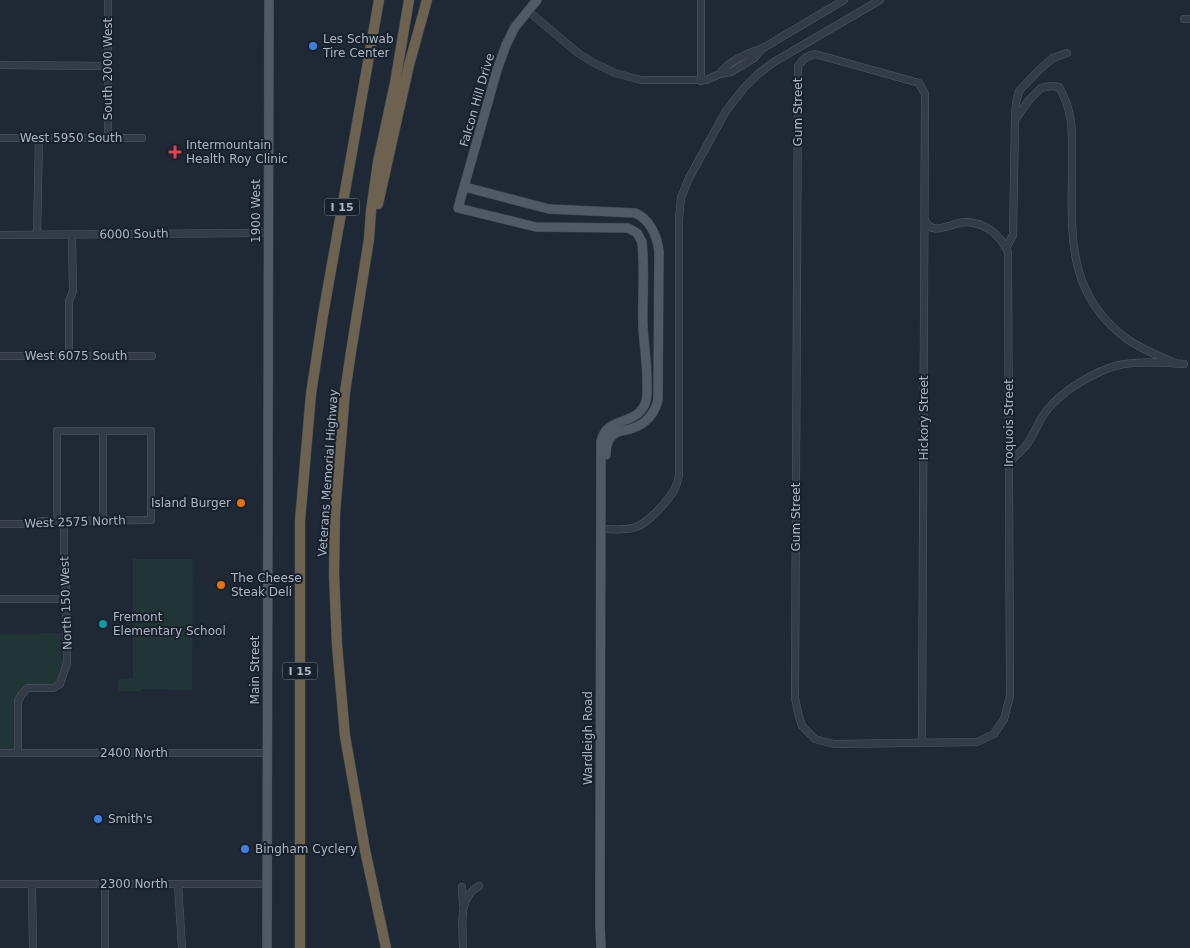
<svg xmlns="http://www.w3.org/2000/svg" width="1190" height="948" font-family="'DejaVu Sans',sans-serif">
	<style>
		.green { fill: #213537 }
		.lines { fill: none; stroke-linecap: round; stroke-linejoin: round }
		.minor-casing { stroke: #505965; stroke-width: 8 }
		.major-casing { stroke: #3c4450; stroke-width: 10 }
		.highway-casing { stroke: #3d4651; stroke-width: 11 }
		.minor { stroke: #333b47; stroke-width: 7 }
		.major { stroke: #505a67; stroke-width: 9 }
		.highway { stroke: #6d614f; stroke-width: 10 }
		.shop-dot { fill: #3f7fe0; stroke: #18202b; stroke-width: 2 }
		.health-dot { fill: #e0444e; stroke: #18202b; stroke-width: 2 }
		.food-dot { fill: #e8710a; stroke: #18202b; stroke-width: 2 }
		.culture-dot { fill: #0f9aa8; stroke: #18202b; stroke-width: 2 }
		.labels { text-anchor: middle; stroke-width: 4; stroke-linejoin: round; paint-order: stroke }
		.shield { fill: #18202b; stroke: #808996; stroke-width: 1 }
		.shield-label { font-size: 11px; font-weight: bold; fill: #adb6c4 }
		.poi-label { font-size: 12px; fill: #adb6c4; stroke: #18202b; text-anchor: start }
		.street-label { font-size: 12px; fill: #adb6c4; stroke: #18202b }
	</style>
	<rect width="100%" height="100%" fill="#1f2936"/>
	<path class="green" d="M133,559H193L192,690L141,689V691H118V679L133,678Z
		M61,633V659L63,660C63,667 64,674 60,680C54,688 30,690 21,692L15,751H0V634Z"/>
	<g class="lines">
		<g class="minor-casing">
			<path id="minor" d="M108,0V138
				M701,0V81
				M528,11L578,53L592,62L615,73L641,80H706L720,74L731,72L754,58L763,48
				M1184,19H1190
				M0,65L108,66
				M720,74C726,62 750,52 763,48L844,0
				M1015,119L1016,103L1019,91L1040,69L1053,58L1067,53
				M0,138H142
				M0,235L269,233
				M37,235L39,138
				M1006,248L1013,235L1015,120L1029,100L1041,88L1051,86L1059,87C1074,113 1072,133 1072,161C1072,231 1064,292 1127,339C1141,349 1159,356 1175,363
				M0,356H152
				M69,356V301L73,291L72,235
				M1009,463C1015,456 1023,450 1028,443C1035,432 1039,420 1047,410C1062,391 1095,371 1119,365C1140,361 1163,363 1184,364
				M103,521V431
				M0,524H23L43,521L151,520V431H57V520
				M601,529C612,529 625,531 636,527C648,523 668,501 674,490C677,485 678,480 679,475V219L681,198L689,178L726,111L744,88L758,74L774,62L880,0
				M0,599H66
				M922,743L925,94L919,83L815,54C807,56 803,59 798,66L795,698L798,713L802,726L815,739L834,744L977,742L994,734L1004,719L1010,696L1008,252C1000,235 987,223 966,222C952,222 932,238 925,220
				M0,753H267
				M18,753V701L22,694L28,688H53L60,684L67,663L66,578L64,565V521
				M0,884H267
				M32,884L33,948
				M105,884V948
				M178,884L182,948
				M462,887L463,905
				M463,948C463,926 457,898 479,886"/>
		</g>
		<g class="major-casing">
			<path id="major" d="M537,0L515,27L506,45L497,70L458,208L536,227L628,228L637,233L642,242C645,270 642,299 643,327C644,345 647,363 647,381C647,389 648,397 645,404C635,427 606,415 601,442L600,884V926L601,948
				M465,187L549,209L635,213C650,219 657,236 659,251L658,400C655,413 646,424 633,428C629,430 625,430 621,431C609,434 606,444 606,455
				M267,948L269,0"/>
		</g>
		<g class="highway-casing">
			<path id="highway" d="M378,204L409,65L427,0
				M300,948V521L311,394L323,315L379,0
				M386,948L365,850L345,736L337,645L334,574L335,513L345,392L351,352L369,239L371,211L378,162L395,83L409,0"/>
		</g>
		<use href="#minor" class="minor"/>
		<use href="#major" class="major"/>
		<use href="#highway" class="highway"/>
	</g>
	<g class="shop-dot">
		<circle cx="313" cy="46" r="5"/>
		<circle cx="98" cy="819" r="5"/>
		<circle cx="245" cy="849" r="5"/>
	</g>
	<path class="health-dot" d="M172.5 144.5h5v5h5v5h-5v5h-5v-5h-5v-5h5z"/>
	<g class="food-dot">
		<circle cx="241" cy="503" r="5"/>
		<circle cx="221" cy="585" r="5"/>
	</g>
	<circle class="culture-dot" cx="103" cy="624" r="5"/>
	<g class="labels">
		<g class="shield">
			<rect x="324.5" y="198.5" width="35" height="17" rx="4"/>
			<rect x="282.5" y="662.5" width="35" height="17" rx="4"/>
		</g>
		<g class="shield-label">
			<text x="342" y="211">I 15</text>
			<text x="300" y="675">I 15</text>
		</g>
		<g class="poi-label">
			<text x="323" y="43">Les Schwab<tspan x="323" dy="14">Tire Center</tspan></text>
			<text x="186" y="149">Intermountain<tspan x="186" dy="14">Health Roy Clinic</tspan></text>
			<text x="231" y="507" text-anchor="end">Island Burger</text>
			<text x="231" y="582">The Cheese<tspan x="231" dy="14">Steak Deli</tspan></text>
			<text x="113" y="621">Fremont<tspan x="113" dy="14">Elementary School</tspan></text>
			<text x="108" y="823">Smith's</text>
			<text x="255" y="853">Bingham Cyclery</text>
		</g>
		<g class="street-label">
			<text transform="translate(108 69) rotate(-90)" y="4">South 2000 West</text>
			<text transform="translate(477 100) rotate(-74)" y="4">Falcon Hill Drive</text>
			<text transform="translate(798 112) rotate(-90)" y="4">Gum Street</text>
			<text x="71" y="142">West 5950 South</text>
			<text transform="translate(256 211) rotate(-90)" y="4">1900 West</text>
			<text transform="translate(134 234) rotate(-1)" y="4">6000 South</text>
			<text x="76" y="360">West 6075 South</text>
			<text transform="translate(924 418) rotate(-90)" y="4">Hickory Street</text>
			<text transform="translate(1009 423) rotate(-90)" y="4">Iroquois Street</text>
			<text transform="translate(328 473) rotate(-86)" y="4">Veterans Memorial Highway</text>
			<text transform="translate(796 517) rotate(-90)" y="4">Gum Street</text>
			<text transform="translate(75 522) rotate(-2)" y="4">West 2575 North</text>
			<text transform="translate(66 603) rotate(-92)" y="4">North 150 West</text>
			<text transform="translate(255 670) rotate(-90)" y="4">Main Street</text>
			<text transform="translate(588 738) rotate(-90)" y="4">Wardleigh Road</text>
			<text x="134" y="757">2400 North</text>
			<text x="134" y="888">2300 North</text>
		</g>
	</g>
</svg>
